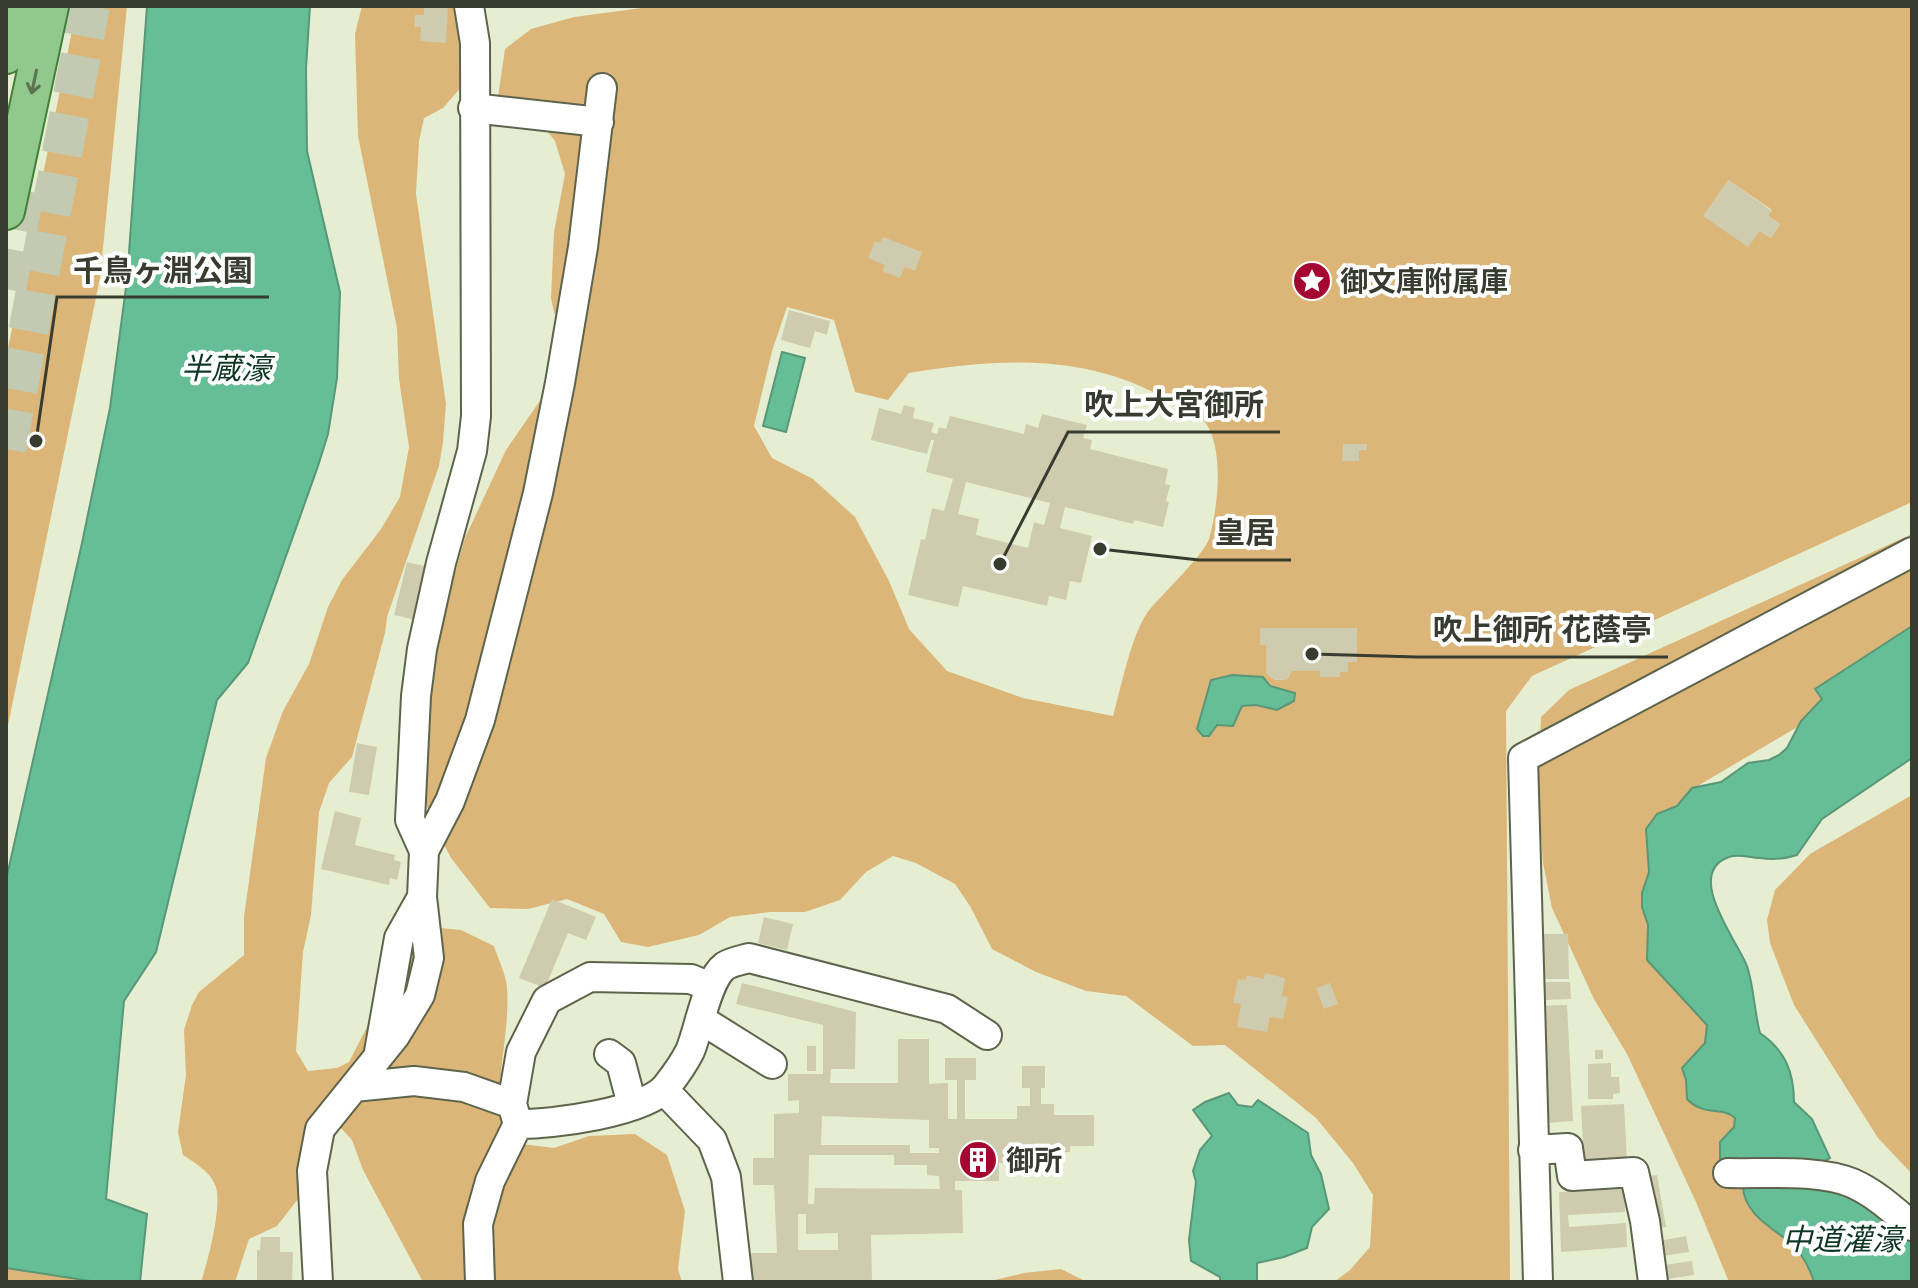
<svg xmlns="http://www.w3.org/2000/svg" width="1918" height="1288" font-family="Montserrat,'Noto Sans JP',sans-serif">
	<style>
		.green { fill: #dbb678; fill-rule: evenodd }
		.water { fill: #65be95; stroke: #589777; stroke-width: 2 }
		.building { fill: #cfcbae; fill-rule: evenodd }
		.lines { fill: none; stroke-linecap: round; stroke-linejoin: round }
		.highway-tunnel { stroke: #c3cab2; stroke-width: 40; stroke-dasharray: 40 20; stroke-linecap: butt }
		.minor-casing { stroke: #5d644b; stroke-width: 32 }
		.major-casing { stroke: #427f38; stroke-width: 40 }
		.minor { stroke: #fff; stroke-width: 28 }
		.major { stroke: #91c88b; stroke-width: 36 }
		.oneway { stroke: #5c7454 }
		.labels { text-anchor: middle; stroke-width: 8; stroke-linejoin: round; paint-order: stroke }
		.poi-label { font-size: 28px; font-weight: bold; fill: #383c30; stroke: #fff; text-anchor: start }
		.water-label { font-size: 30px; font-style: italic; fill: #0f3726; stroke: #fff }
		.leader { fill: none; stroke: #383c30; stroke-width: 3 }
		.callout-dot { fill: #383c30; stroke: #fff; stroke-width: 3 }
		.callout-label { font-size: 30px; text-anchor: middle; font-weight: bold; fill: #383c30; stroke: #fff; stroke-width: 8; stroke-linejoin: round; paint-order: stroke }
	</style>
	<rect width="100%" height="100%" fill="#e6eed2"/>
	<path class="green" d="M77,6H127L100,278L6,735V358Z
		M362,6H466L463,85L443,108L424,118L419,141L416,194L446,404L443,442L439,466L387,617L385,633L352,757L329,783L319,812L311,915L303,952L296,1051L308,1071L337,1068L349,1062L419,926L461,930L494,946C498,959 506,974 507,988C511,1039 489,1091 507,1142L554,1148L589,1136L635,1134L667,1155L685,1211L678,1269L682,1282H423L363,1170L352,1140L320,1105L298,1162V1199L277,1226L249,1239L235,1282H201C208,1261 222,1207 216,1187C211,1172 195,1163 183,1155L178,1132L186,1075L184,1030L192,1005L199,992L244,955V917L266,758L283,711L309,664L328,607L342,580L381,529L400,497L409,447L399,379L397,328L358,136L355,34Z
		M657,6H1912V502L1532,676L1506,711L1510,1282H1334L1350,1270L1370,1247L1373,1195L1353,1163L1316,1118L1225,1045L1193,1046L1126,996L1086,991L1036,972L992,949L970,906L955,884L916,863L893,856L866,872L840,900L805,912H770L730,917L699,935L648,947L621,942L604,914L567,899L528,909L490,908L451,858L431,820L416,768L417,722L442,618L465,538L506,450L546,392L572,348L554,312L551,298L554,232L565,174L555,141L540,122L498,97L505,49L531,29L574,17ZM1728,180L1772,210L1768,216L1780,224L1771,238L1760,231ZM787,307L834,320L855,392L888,400L909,373C999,358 1087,353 1168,400C1179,406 1197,412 1204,421C1225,446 1218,509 1209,539C1204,555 1160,596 1147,613C1131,636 1121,688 1113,716L1023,698L947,671L909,629L889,581L855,517L813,479L772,458L754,426L772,351ZM1260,628H1357V662H1348L1340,672L1339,677H1321L1320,671H1291L1288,679L1275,680L1266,673V645L1260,644Z
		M1912,534V659L1701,784L1663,821L1778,1224L1788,1249L1819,1261L1823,1282H1729L1696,1202L1627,1054L1594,999L1552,908L1543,863L1538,791L1541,717L1569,690Z
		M1912,795V1174L1878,1138L1794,1005L1770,943L1767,920L1775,890L1810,854Z
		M6,1268L97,1282H6Z
		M1061,1269L1087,1282H986L1024,1273Z"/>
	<path class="water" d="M147,6H310L306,68L307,151L340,292L337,378L328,434L318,466L248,663L217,700L156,952L124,1001L106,1199L147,1214L140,1282H97L6,1268V880L82,543L110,408L127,280Z
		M782,352L805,358L786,432L763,426Z
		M1912,626V758L1822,819L1797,855C1785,859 1773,860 1760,858C1750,858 1739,853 1729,857C1683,873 1738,942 1747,966C1754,987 1754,1010 1760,1033C1785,1050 1794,1072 1794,1102L1812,1119L1830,1158L1819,1164L1720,1160V1142L1734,1127L1735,1118C1722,1106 1704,1117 1687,1099L1686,1080L1682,1068L1705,1043L1707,1025L1647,960L1648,925L1642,907V893L1649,872L1646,829L1657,814L1677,806L1692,788L1721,782L1748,763L1769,760L1779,755L1787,748L1801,721L1822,699L1815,689Z
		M1232,675L1263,677L1270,686L1295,693L1294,701L1277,710L1256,705L1242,706L1233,726L1217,725L1209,736H1203L1197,729L1211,680Z
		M1229,1093L1238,1105L1252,1107L1258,1100L1308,1133L1311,1155L1321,1174L1329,1209L1312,1227L1307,1248L1284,1257L1257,1263V1282H1220V1277L1191,1261L1189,1240L1196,1182L1193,1171L1200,1150L1212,1136L1193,1110L1205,1102Z
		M1743,1185L1827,1189L1855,1197L1912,1243V1282H1814C1809,1266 1801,1251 1787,1240C1770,1227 1742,1211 1743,1185Z"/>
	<path class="building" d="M424,6H448L446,43L420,41L421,27H414L415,15H424Z
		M1728,180L1772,211L1768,216L1780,224L1771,238L1760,231L1748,247L1703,216Z
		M883,237L922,252L915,271L905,267L900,278L882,271L885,265L868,258L875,241L880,243Z
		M789,310L830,321L827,335L815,331L810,348L781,340Z
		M904,405L915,408L913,418L934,423L931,432L937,434L939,427L946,429L950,416L1024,434L1026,424L1038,428L1042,414L1087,425L1083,438L1092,440L1090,449L1168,469L1165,484L1170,485L1166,501L1169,502L1163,527L1134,520L1133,524L1065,507L1060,528L1092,536L1081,583L1070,581L1066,600L1049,596L1047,606L963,586L958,607L908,595L921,539L925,540L932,508L944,511L953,479L926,472L934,440H931L927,454L871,440L879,408L901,414ZM966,482L1050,503L1044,525L1034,522L1028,548L976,535L979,519L958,514Z
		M1343,444H1367V450H1359V461H1342Z
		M407,562L429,567L416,620L394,615Z
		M1260,628H1357V662H1348V672H1340V677H1320V671H1291L1288,679L1275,680L1266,673V645H1260Z
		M357,743L377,747L369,795L349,792Z
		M335,811L361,818L355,845L395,855L394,860L401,862L397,880L390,878L389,885L321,869Z
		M552,899L596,917L586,940L568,933L545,988L519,978Z
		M764,917L793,924L787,950L758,943Z
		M1538,934H1568L1569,979H1539Z
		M1265,973L1285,978L1282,996L1288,997L1283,1019L1270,1017L1267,1032L1237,1027L1241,1004L1233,1003L1238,979L1246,980L1247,975L1264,979Z
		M1545,982H1570L1571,999L1545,1000Z
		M742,983L856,1012L855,1069H831L830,1083H898V1039H929V1084L948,1083V1119H957V1080H945V1058H976V1080H965V1119H1017V1106H1030V1088H1022V1066H1045V1088H1041V1104H1054V1115H1094V1146H1070V1152H1063V1162H1048L1041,1171L1031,1170L1022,1162L999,1163V1181H955V1190H962L963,1233L871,1235L872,1281L748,1282L747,1253H777L774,1185H753V1158H774V1114L799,1113V1100L788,1101V1074H823V1025L736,1004ZM822,1116L929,1120V1148H939V1153H910V1145H821ZM809,1155H894V1165H927V1175L939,1176L940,1189L815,1188L814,1204H808ZM798,1214H806V1234L838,1233V1250H798Z
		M1330,983L1338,1004L1324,1009L1316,988Z
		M1567,1005L1573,1121L1546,1123L1540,1006Z
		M807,1046H816V1071H807Z
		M1595,1050H1603V1059H1595Z
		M1611,1063V1077H1619L1620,1093L1613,1094V1099H1588V1064Z
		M1624,1104L1627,1162L1584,1164L1581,1106Z
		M1657,1175L1666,1227L1650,1230L1642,1177Z
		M1624,1189L1625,1212L1568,1215L1569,1227L1626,1223L1627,1247L1561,1252L1559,1192Z
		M1686,1236L1689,1252L1655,1257L1653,1242Z
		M261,1237H280V1252H293L292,1282H257V1250H260Z
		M1692,1261L1694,1275L1660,1280L1658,1266Z"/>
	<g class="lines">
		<path class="highway-tunnel" d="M6,289L28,171
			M6,449L90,6"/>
		<g class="minor-casing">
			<path id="minor" d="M473,108L599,122
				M424,851L410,820L416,696L422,649L441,563L472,451L476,416L475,43L469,6
				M710,987L691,979L590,977L547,1000L521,1052L512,1104L518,1124C550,1125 646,1112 666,1087C674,1077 684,1063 690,1051C699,1030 707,979 725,966C731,962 742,960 749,958L947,1009L987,1035
				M700,1019L772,1064
				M379,1052L399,938L422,897
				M609,1054L621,1063L632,1105
				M354,1087L414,1081L464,1087L512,1104
				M664,1090L712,1140L726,1177L738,1282
				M1533,1150L1568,1148L1572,1176L1634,1172L1645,1221L1653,1282
				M1728,1173C1765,1174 1818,1169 1852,1183C1875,1193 1893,1210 1912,1226
				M318,1282L312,1171L320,1129L395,1036L420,995L429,958L422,897L424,851L450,801L480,720L538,493L560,383L583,247L602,88
				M480,1282L478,1224L490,1181L518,1124
				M1538,1282L1523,758L1912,552"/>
		</g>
		<g class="major-casing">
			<path id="major" d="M6,55L16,6
				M6,211L50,6"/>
		</g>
		<use href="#minor" class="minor"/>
		<use href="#major" class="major"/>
	</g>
	<defs><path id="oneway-shaft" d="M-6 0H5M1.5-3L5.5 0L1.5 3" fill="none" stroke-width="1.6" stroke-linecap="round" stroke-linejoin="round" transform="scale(2)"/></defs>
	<use class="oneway" href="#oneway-shaft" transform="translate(34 82) rotate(102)"/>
	<defs>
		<g id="sight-disc" transform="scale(2)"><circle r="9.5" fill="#a40631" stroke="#fff"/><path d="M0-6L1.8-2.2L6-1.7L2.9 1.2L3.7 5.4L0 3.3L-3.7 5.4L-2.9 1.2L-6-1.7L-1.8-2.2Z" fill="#fff"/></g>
		<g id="building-disc" transform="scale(2)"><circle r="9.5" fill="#a40631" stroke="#fff"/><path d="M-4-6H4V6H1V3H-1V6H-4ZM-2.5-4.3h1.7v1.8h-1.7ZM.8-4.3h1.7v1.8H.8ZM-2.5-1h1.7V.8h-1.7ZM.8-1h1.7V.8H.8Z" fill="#fff"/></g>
	</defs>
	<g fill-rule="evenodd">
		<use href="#sight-disc" x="1312" y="281"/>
		<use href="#building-disc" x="978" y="1160"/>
	</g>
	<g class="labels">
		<g class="poi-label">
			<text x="1340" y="291">御文庫附属庫</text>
			<text x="1006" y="1170">御所</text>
		</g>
		<g class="water-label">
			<text x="226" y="379">半蔵濠</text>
			<text x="1842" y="1250">中道灌濠</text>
		</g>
	</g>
	<path class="leader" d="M36 441L57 297H269M1000 564L1068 432H1280M1100 549L1199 560H1291M1312 654L1417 657H1668"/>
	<g class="callout-dot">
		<circle cx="36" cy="441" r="8"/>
		<circle cx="1000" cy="564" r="8"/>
		<circle cx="1100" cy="549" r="8"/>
		<circle cx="1312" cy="654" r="8"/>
	</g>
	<g class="callout-label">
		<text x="163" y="281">千鳥ヶ淵公園</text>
		<text x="1174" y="415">吹上大宮御所</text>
		<text x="1245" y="543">皇居</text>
		<text x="1542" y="640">吹上御所 花蔭亭</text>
	</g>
	<rect width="1918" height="1288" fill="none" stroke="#383c30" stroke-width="16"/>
</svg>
